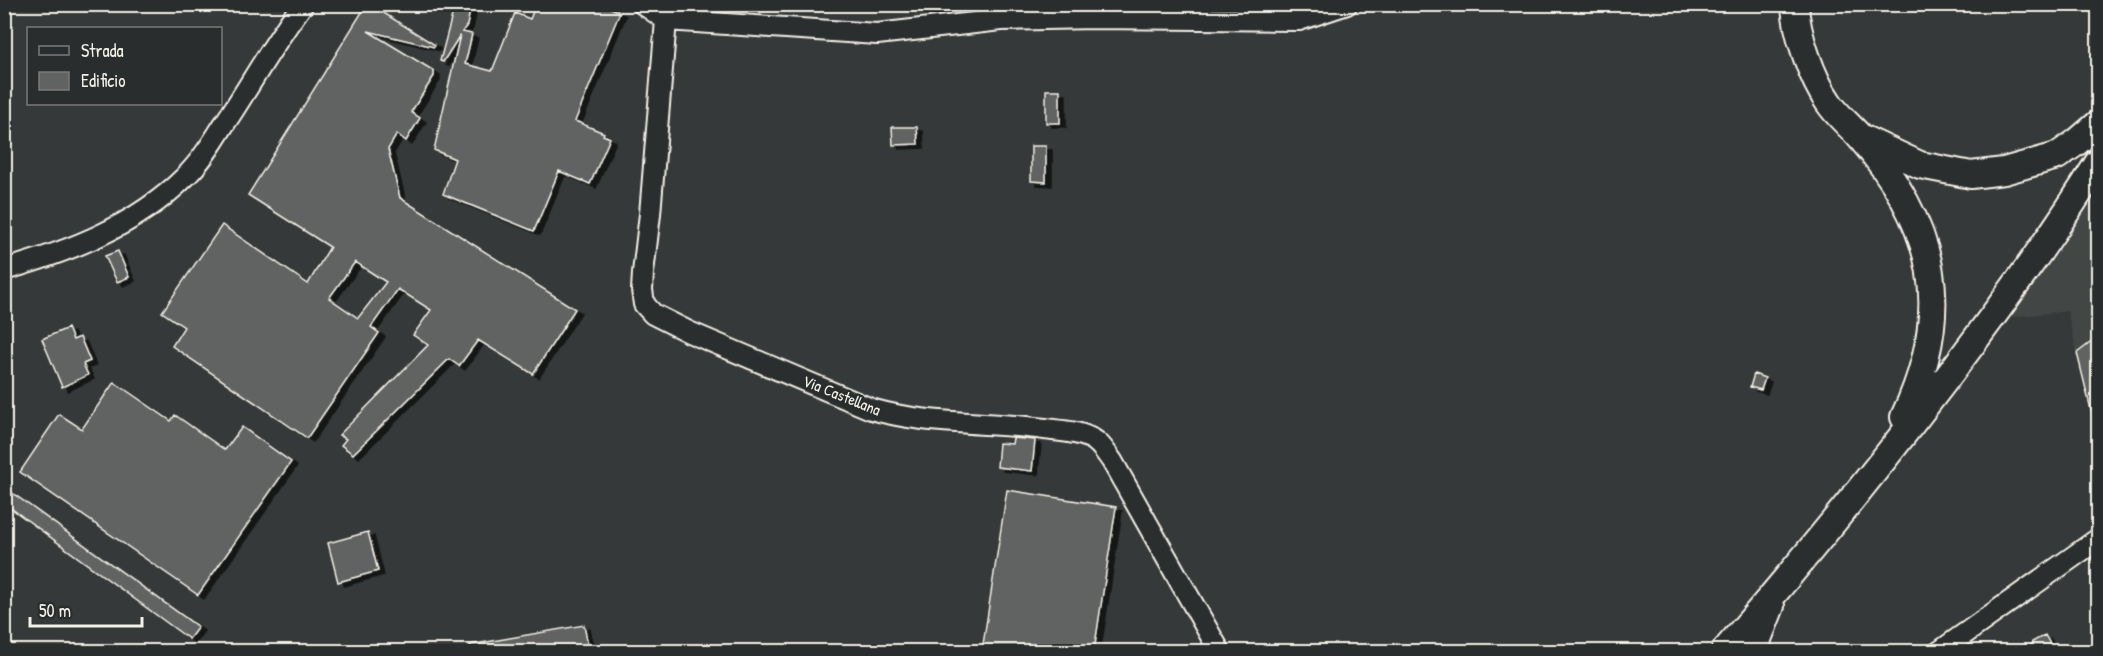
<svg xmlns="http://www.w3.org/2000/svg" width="2103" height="656" font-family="'Patrick Hand',sans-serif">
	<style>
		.built { fill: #434645 }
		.building { fill: #616362; stroke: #f4f1e8; stroke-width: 1.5; fill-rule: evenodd; filter: url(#shadow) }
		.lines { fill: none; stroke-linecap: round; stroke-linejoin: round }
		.minor-casing { stroke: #f4f1e8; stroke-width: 24 }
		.major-casing { stroke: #f4f1e8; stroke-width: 30 }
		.minor { stroke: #2a2d2e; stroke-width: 20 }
		.major { stroke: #2a2d2e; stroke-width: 26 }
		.labels { text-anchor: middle; stroke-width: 4.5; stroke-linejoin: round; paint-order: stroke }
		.street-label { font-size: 16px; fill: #f4f1e8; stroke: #2a2d2e }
	</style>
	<defs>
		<filter id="shadow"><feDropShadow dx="6" dy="4" stdDeviation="0" flood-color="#0009"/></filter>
	</defs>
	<rect width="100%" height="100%" fill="#363939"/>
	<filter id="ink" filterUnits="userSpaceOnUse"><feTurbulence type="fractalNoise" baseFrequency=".0167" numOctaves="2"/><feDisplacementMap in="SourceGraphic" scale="12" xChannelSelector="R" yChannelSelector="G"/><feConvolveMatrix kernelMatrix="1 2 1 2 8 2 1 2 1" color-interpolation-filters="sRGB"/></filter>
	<g filter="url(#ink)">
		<path class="built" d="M2098,182V438L2067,311L2011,317Z"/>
		<path class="building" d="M367,4H375L374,7L435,45L434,47L368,31L434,71V76L411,112L420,118L406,141L397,134L388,149L400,198L575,309L533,374L478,340L459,366L449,359L353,454L341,445L346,439L339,435L428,345L413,335L431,310L398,289L371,327L379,333L307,438L172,346L184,327L162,312L222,225L308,284L330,247L248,195ZM355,262L386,282L358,318L329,298Z
			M455,4L471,6L467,25L462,32L472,34L465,64L492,71L515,13L530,19L536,4H602L620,12L575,121L604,133L603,135L610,138L590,184L559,171L534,231L443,194L455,159L434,150L460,35L443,62L440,61Z
			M1046,90H1060V123H1046Z
			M892,127H917L918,144L893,145Z
			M1031,146H1046V182L1031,181Z
			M118,251L129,277L117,282L105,256Z
			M68,328L73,340L80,337L90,361L83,364L88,375L62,387L42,339Z
			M2098,337V422H2094L2077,353Z
			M1754,374L1765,378L1761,390L1750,387Z
			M114,382L171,421L175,415L225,450L242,427L291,462L198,595L20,472L59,414L82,429Z
			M1013,438L1035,440L1032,471L997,467L999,443L1012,444Z
			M4,487L198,627L189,639L4,503Z
			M1007,490L1116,507L1094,651H982Z
			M368,532L378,571L338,582L328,543Z
			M584,625L589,651H470V645Z
			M2045,635L2054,651H2029L2032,642Z"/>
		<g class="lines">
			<g class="minor-casing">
				<path id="minor" d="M643,4L666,20
					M666,20L650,214L643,273L642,290L644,304L653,314L689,332L871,409C931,426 985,421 1045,429C1059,431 1077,431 1090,438C1100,442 1106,453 1112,461L1220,652
					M666,20L877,34L1001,20L1094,18L1299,20L1347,4
					M4,270C70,251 136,226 185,177C200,163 212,144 223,126C250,86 273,43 303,4
					M1939,652L2098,539"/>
			</g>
			<g class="major-casing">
				<path id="major" d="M1795,4C1796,33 1812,79 1829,103C1837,115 1849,125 1859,136C1936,225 1955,309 1904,417
					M1862,138L1920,165L1971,175L2004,171L2057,156L2077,142L2098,124
					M1724,652C1800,564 1873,475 1943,383C1997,311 2051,239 2098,163
					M1757,652L1758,639L1771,606"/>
			</g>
			<use href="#minor" class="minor"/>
			<use href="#major" class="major"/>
		</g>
	</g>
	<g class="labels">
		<g class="street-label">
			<text transform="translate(842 395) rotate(22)" y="6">Via Castellana</text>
		</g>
	</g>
	<rect width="2103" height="656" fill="none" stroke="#2a2d2e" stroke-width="24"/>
	<rect x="12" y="12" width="2079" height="632" fill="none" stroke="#f4f1e8" stroke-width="2" filter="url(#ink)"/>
	<rect x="27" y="27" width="195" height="78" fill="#2a2d2e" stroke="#7b7b78" stroke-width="1.5"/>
	<rect x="39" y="46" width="30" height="9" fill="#2a2d2e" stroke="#7b7b78" stroke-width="1.5"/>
	<text x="81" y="57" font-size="18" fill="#f4f1e8">Strada</text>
	<rect x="39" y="72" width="30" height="18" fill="#616362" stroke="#7b7b78" stroke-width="1.5"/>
	<text x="81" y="87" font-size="18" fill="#f4f1e8">Edificio</text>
	<path d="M30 617v9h112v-9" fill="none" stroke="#f4f1e8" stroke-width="3"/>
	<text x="39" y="617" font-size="18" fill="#f4f1e8" stroke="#2a2d2e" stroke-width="4.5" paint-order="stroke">50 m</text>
</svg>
